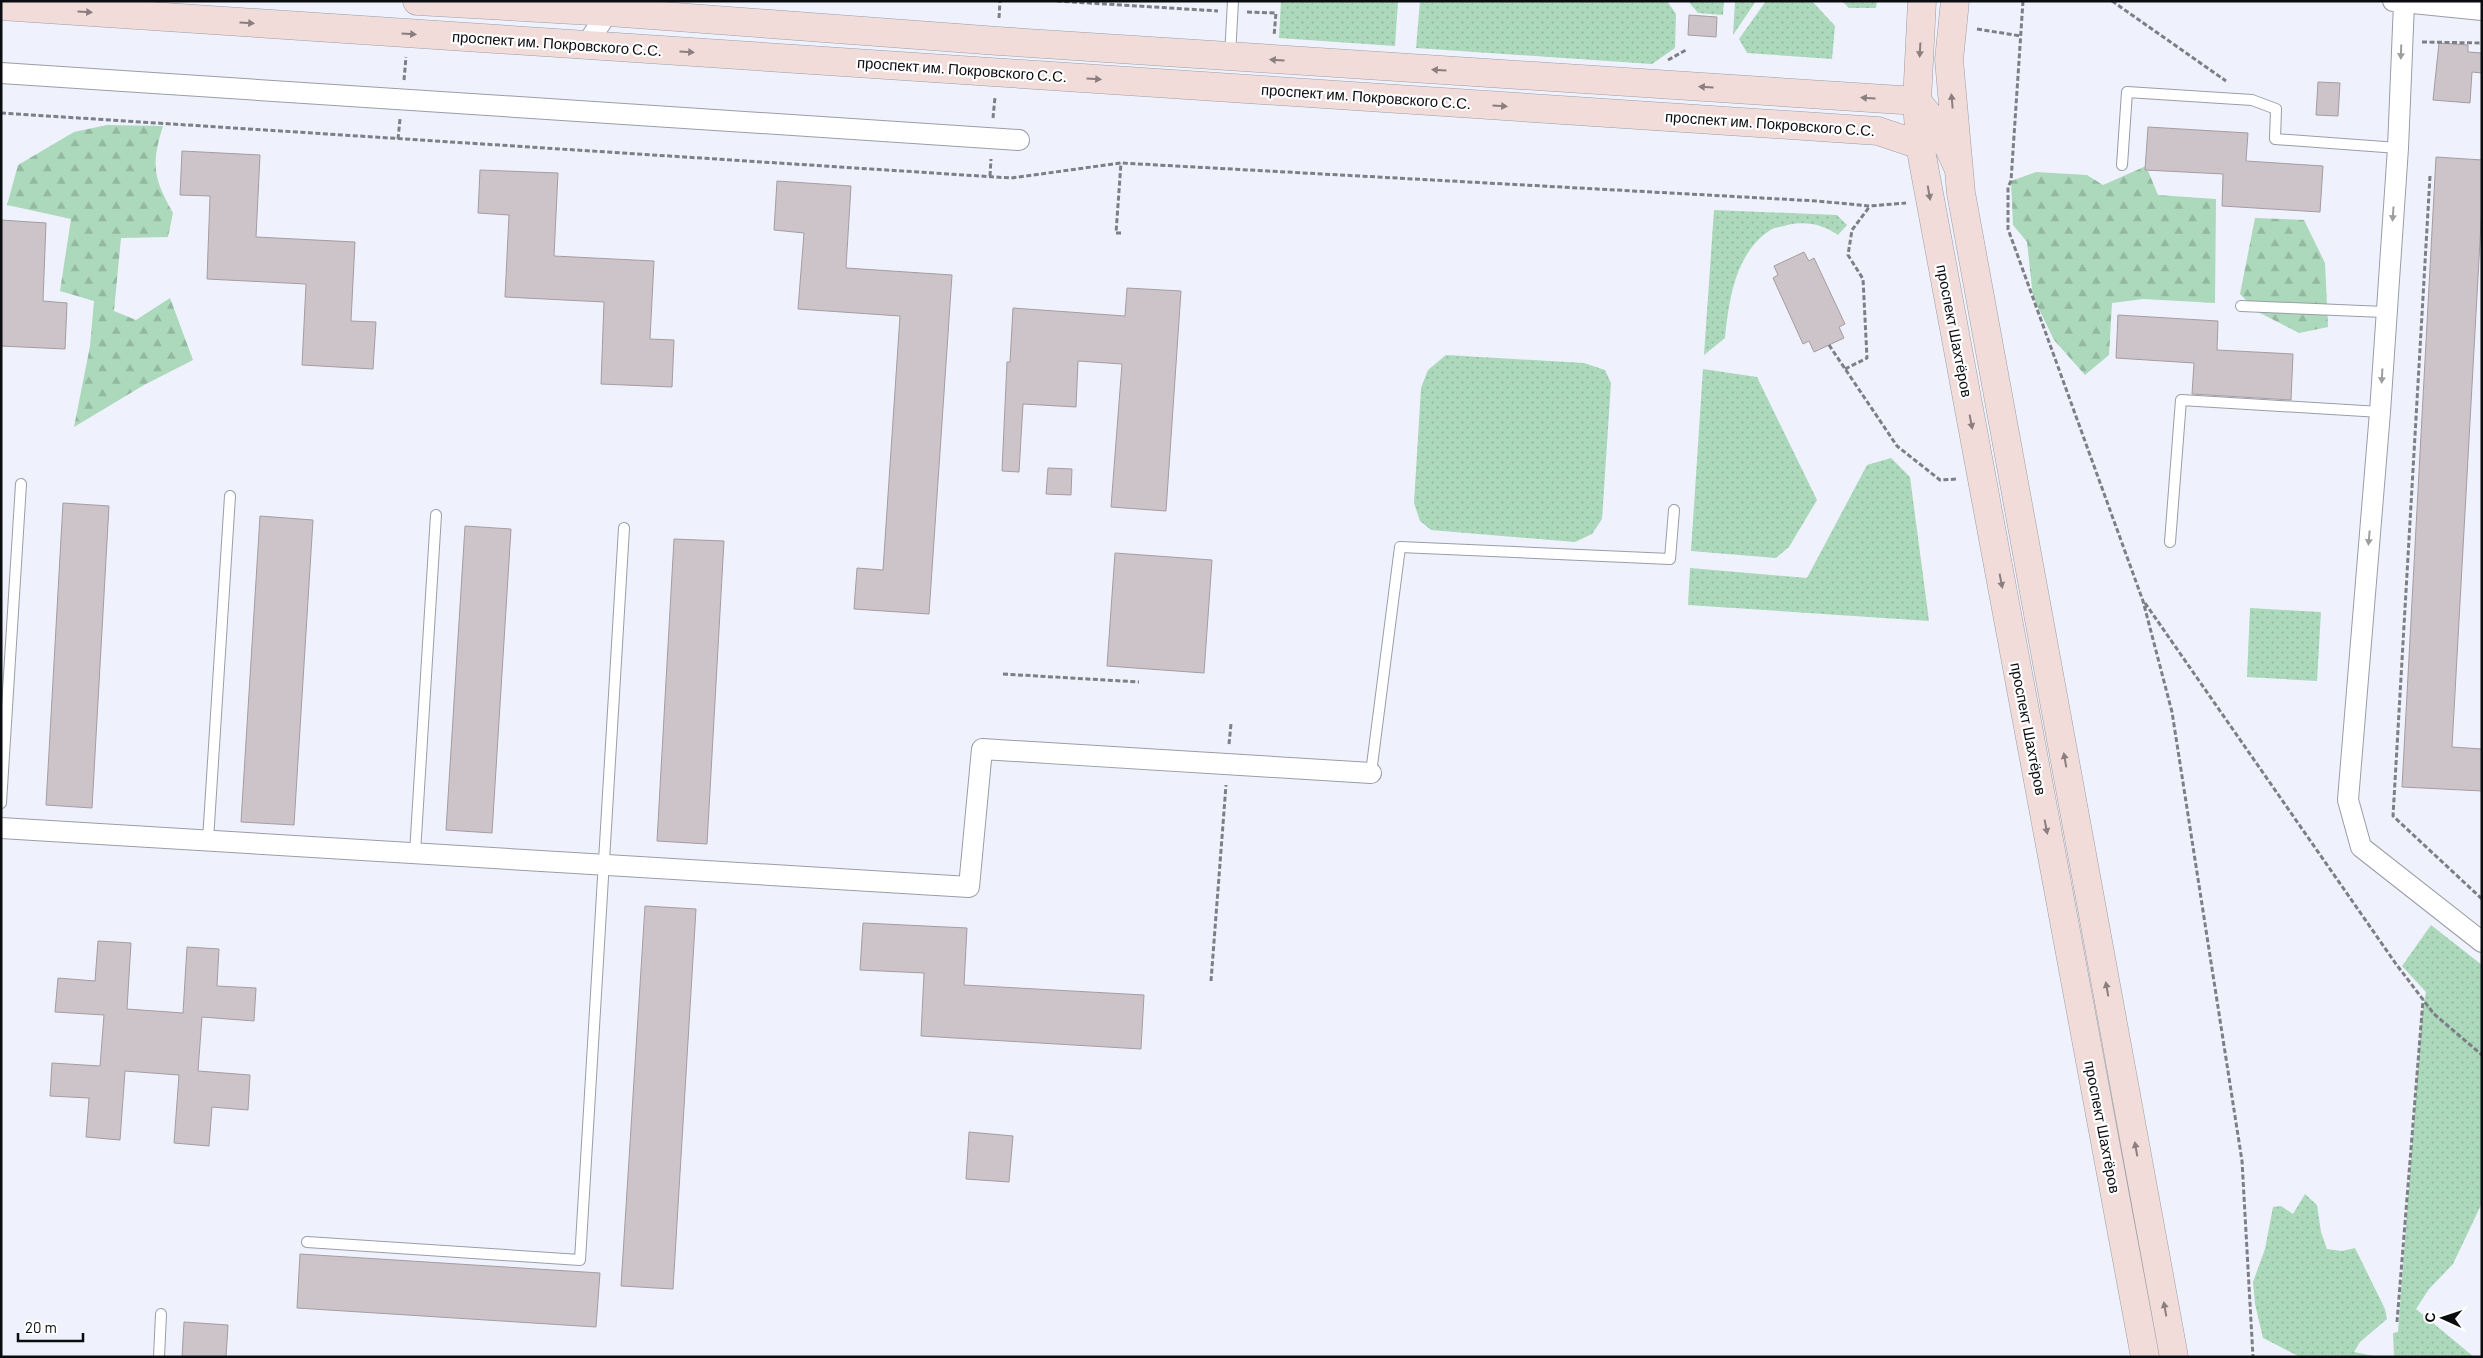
<svg xmlns="http://www.w3.org/2000/svg" width="2483" height="1358" font-family="Barlow,sans-serif">
	<style>
		.grass { fill: url(#grass-dots) }
		.forest { fill: url(#forest-firs) }
		.building { fill: #cdc4ca; stroke: #a59ca2 }
		.lines { fill: none; stroke-linecap: round; stroke-linejoin: round }
		.lane-casing { stroke: #9a9da6; stroke-width: 12 }
		.street-casing { stroke: #9a9da6; stroke-width: 22 }
		.secondary-casing { stroke: #9a9da6; stroke-width: 29 }
		.path { stroke: #7d7f86; stroke-width: 3; stroke-dasharray: 5 2.5; stroke-linecap: butt }
		.lane { stroke: #fff; stroke-width: 10 }
		.street { stroke: #fff; stroke-width: 20 }
		.secondary { stroke: #f2dcd9; stroke-width: 28 }
		.oneway { fill: #8a7e7f }
		.oneway2 { fill: #9d9e9f }
		.labels { text-anchor: middle; stroke-width: 4.5; stroke-linejoin: round; paint-order: stroke }
		.street-label { font-size: 15px; fill: #0b0c10; stroke: #fff }
	</style>
	<defs>
		<pattern id="grass-dots" width="8" height="8" patternUnits="userSpaceOnUse" patternTransform="scale(1.25)"><rect width="8" height="8" fill="#acd8bb"/><path d="M2 2h.1M6 6h.1" fill="none" stroke="#93b8a0" stroke-width="1.8" stroke-linecap="round"/></pattern>
		<pattern id="forest-firs" width="22" height="20" patternUnits="userSpaceOnUse" patternTransform="scale(1.25)"><rect width="22" height="20" fill="#acd8bb"/><path d="M5 1l3.5 6h-7zM16 11l3.5 6h-7z" fill="#93b8a0"/></pattern>
	</defs>
	<rect width="100%" height="100%" fill="#eff2fc"/>
	<path class="grass" d="M1281,1H1398L1395,46L1279,38Z
		M1420,1H1667L1676,14L1675,48L1652,64L1416,48Z
		M1688,1H1724L1723,15L1698,13Z
		M1735,1H1756L1733,35Z
		M1766,1H1812L1835,26L1832,59L1747,53L1739,39Z
		M1842,1H1877L1876,8H1849Z
		M1714,210L1837,215L1847,225L1838,235C1822,224 1806,221 1787,225C1782,227 1773,227 1769,231C1735,254 1729,300 1725,338L1704,355Z
		M1446,355L1584,363L1605,370L1611,383L1602,519L1592,534L1575,542L1431,530L1420,521L1414,503L1421,388L1428,370Z
		M1703,369L1757,377L1817,500L1789,547L1776,558L1691,551Z
		M1891,458L1910,477L1929,621L1688,605L1690,568L1807,578L1867,465Z
		M2250,608L2321,612L2317,681L2247,677Z
		M2431,925L2482,965V1203L2453,1264L2429,1289L2416,1309L2474,1357H2394L2393,1333L2398,1332L2422,1014L2426,992L2402,966Z
		M2305,1194L2317,1205L2321,1232L2327,1249L2342,1251L2355,1248L2385,1309L2387,1319L2360,1342L2354,1352L2379,1357H2300L2263,1338L2255,1304L2253,1282L2265,1249L2273,1207L2281,1206L2293,1214Z"/>
	<path class="forest" d="M107,125L163,126C151,164 153,178 173,213L168,237L121,238L114,311L136,320L170,298L193,360L144,385L74,427L90,346L94,301L60,291L71,219L7,205L18,165L74,132Z
		M2146,166L2158,195L2216,199L2215,303L2143,299L2112,303L2109,355L2085,375L2054,340L2033,297L2027,242L2013,225L2011,181L2036,172L2087,175L2103,185Z
		M2255,218L2304,220L2325,263L2328,327L2299,333L2258,312L2240,294Z"/>
	<path class="building" d="M1689,15L1717,17L1716,37L1688,35Z
		M2439,43L2468,45V52L2482,53V73L2472,72L2470,103L2433,100Z
		M2318,82L2340,83L2338,116L2316,115Z
		M2148,127L2248,133L2246,161L2323,166L2320,212L2222,206L2223,174L2145,170Z
		M182,151L260,155L256,237L355,242L351,321L376,322L373,369L302,365L306,284L207,279L210,196L180,195Z
		M2436,157L2482,160V205L2452,747L2482,749V791L2402,787Z
		M480,170L558,173L554,256L654,261L650,339L674,340L672,387L601,384L604,302L505,297L509,215L478,213Z
		M777,181L851,186L846,268L952,275L929,614L854,609L857,568L883,570L900,316L798,309L804,233L774,230Z
		M1,220L46,223L43,301L67,303L65,349L1,346Z
		M1804,252L1809,261L1814,258L1845,324L1839,327L1844,338L1814,352L1809,341L1803,344L1773,278L1778,275L1774,266Z
		M1127,288L1181,291L1166,511L1111,507L1122,364L1078,361L1076,407L1023,404L1019,472L1002,471L1007,362H1010L1013,308L1125,316Z
		M2118,315L2218,321L2217,350L2293,354L2291,400L2192,394L2194,363L2116,358Z
		M1048,468L1072,469L1071,495L1046,494Z
		M63,503L109,506L92,808L46,805Z
		M260,516L313,520L294,825L241,822Z
		M465,526L511,529L492,833L446,830Z
		M674,539L724,541L707,844L657,841Z
		M1115,553L1212,560L1204,673L1107,666Z
		M645,906L696,909L673,1289L621,1286Z
		M863,923L967,928L964,985L1144,995L1141,1049L921,1036L924,973L860,970Z
		M98,941L131,943L127,1009L183,1013L187,947L219,949L217,986L256,988L254,1021L202,1017L198,1071L250,1075L248,1110L212,1107L209,1146L174,1143L179,1075L125,1071L120,1140L86,1137L89,1098L50,1096L52,1063L100,1066L104,1015L55,1012L58,978L95,981Z
		M969,1132L1013,1136L1009,1182L966,1179Z
		M300,1254L600,1273L596,1327L297,1308Z
		M184,1322L228,1325L226,1357H182Z"/>
	<g class="lines">
		<g class="lane-casing">
			<path id="lane" d="M1230,56L1233,1
				M2122,165L2127,92L2252,100L2276,109L2275,139L2398,148
				M2241,306L2385,312
				M2170,542L2181,400L2380,412
				M1371,773L1400,547L1670,559L1674,510
				M1,803L21,484
				M208,840L230,496
				M415,853L436,515
				M307,1242L580,1260L624,528
				M159,1357L161,1314"/>
		</g>
		<g class="street-casing">
			<path id="street" d="M2393,1L2482,10
				M2404,3L2398,148L2380,412L2348,800L2361,847L2482,942
				M586,45L614,3
				M1,73L1019,140
				M1,828L969,887L982,749L1371,773"/>
		</g>
		<g class="secondary-casing">
			<path id="secondary" d="M417,1L609,12L998,41L1917,101L1941,131L1958,167
				M1922,1L1917,101L1920,145L2145,1357
				M1955,1L1949,60L1961,193L2174,1357
				M1,6L1878,131L1920,145"/>
		</g>
		<path class="path" d="M1057,1L1218,11
			M2023,1L2011,181L2008,187V229L2143,601L2172,712L2242,1161L2253,1357
			M2112,1L2226,81
			M1247,12L1276,13L1274,36
			M999,18L1000,1
			M1977,29L2021,36
			M2422,42L2482,43
			M1668,60L1686,50
			M404,80L406,57
			M1,113L1011,178L1121,163L1817,201L1870,206L1906,203
			M993,118L995,97
			M398,139L400,119
			M990,176L991,159
			M2430,176L2393,816L2482,899
			M1121,233H1116L1121,163
			M1829,345L1897,446L1940,480L1958,479
			M1845,369L1867,358L1863,279L1848,255L1852,230L1870,206
			M2145,603L2396,964L2434,1014L2482,1055
			M1003,674L1139,682
			M1229,744L1231,724
			M1211,981L1226,785
			M2397,1322L2423,1000"/>
		<use href="#lane" class="lane"/>
		<use href="#street" class="street"/>
		<use href="#secondary" class="secondary"/>
	</g>
	<defs><path id="oneway-solid" d="M-6-.8H1V-3.2L6.5 0L1 3.2V.8H-6Z" transform="scale(1.25)"/></defs>
	<g class="oneway">
		<use href="#oneway-solid" transform="translate(85 12) rotate(4)"/>
		<use href="#oneway-solid" transform="translate(247 23) rotate(4)"/>
		<use href="#oneway-solid" transform="translate(409 34) rotate(4)"/>
		<use href="#oneway-solid" transform="translate(1920 50) rotate(93)"/>
		<use href="#oneway-solid" transform="translate(687 52) rotate(4)"/>
		<use href="#oneway-solid" transform="translate(1277 60) rotate(-176)"/>
		<use href="#oneway-solid" transform="translate(1439 70) rotate(-176)"/>
		<use href="#oneway-solid" transform="translate(1094 79) rotate(4)"/>
		<use href="#oneway-solid" transform="translate(1706 87) rotate(-176)"/>
		<use href="#oneway-solid" transform="translate(1868 98) rotate(-176)"/>
		<use href="#oneway-solid" transform="translate(1952 101) rotate(-95)"/>
		<use href="#oneway-solid" transform="translate(1500 106) rotate(4)"/>
		<use href="#oneway-solid" transform="translate(1929 193) rotate(80)"/>
		<use href="#oneway-solid" transform="translate(1971 422) rotate(79)"/>
		<use href="#oneway-solid" transform="translate(2001 581) rotate(79)"/>
		<use href="#oneway-solid" transform="translate(2065 760) rotate(-100)"/>
		<use href="#oneway-solid" transform="translate(2046 827) rotate(79)"/>
		<use href="#oneway-solid" transform="translate(2107 989) rotate(-100)"/>
		<use href="#oneway-solid" transform="translate(2136 1149) rotate(-100)"/>
		<use href="#oneway-solid" transform="translate(2165 1309) rotate(-100)"/>
	</g>
	<g class="oneway2">
		<use href="#oneway-solid" transform="translate(2401 52) rotate(92)"/>
		<use href="#oneway-solid" transform="translate(2393 214) rotate(94)"/>
		<use href="#oneway-solid" transform="translate(2382 376) rotate(93)"/>
		<use href="#oneway-solid" transform="translate(2369 538) rotate(95)"/>
	</g>
	<g class="labels">
		<g class="street-label">
			<text transform="translate(557 44) rotate(4)" y="5">проспект им. Покровского С.С.</text>
			<text transform="translate(962 70) rotate(4)" y="5">проспект им. Покровского С.С.</text>
			<text transform="translate(1366 97) rotate(4)" y="5">проспект им. Покровского С.С.</text>
			<text transform="translate(1770 124) rotate(4)" y="5">проспект им. Покровского С.С.</text>
			<text transform="translate(1954 331) rotate(79)" y="5">проспект Шахтёров</text>
			<text transform="translate(2028 729) rotate(79)" y="5">проспект Шахтёров</text>
			<text transform="translate(2102 1127) rotate(79)" y="5">проспект Шахтёров</text>
		</g>
	</g>
	<rect width="2483" height="1358" fill="none" stroke="#0b0c10" stroke-width="5"/>
	<g transform="translate(2443 1318) rotate(273)" stroke="#ffffff" stroke-width="4" paint-order="stroke">
	<path d="M0-4L9 19L0 12L-9 19Z" fill="#0b0c10"/>
	<text y="-8" font-size="14" font-weight="bold" text-anchor="middle" fill="#0b0c10">С</text>
	</g>
	<path d="M18 1333v8h65v-8" fill="none" stroke="#0b0c10" stroke-width="2.5"/>
	<text x="25" y="1333" font-size="15" fill="#0b0c10" stroke="#ffffff" stroke-width="4" paint-order="stroke">20 m</text>
</svg>
